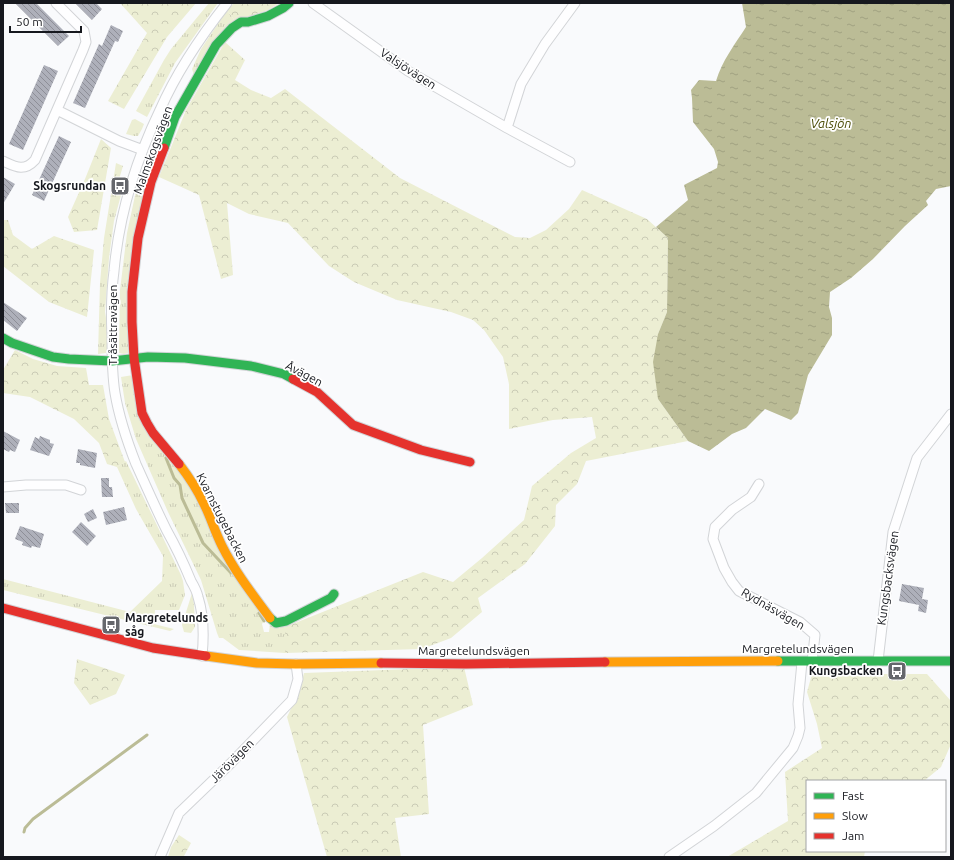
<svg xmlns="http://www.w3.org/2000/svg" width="954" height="860" font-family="Ubuntu,sans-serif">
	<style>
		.grass { fill: url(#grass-tufts) }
		.forest { fill: url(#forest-crowns) }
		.water { fill: url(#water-ripples) }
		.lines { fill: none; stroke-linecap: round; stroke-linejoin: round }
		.stream { stroke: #bbbc96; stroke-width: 3 }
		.building { fill: url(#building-back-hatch) }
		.street-casing { stroke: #d2d4d7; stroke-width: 11 }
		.fast-casing { stroke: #d2d4d7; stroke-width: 11 }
		.slow-casing { stroke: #d2d4d7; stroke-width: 11 }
		.jam-casing { stroke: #d2d4d7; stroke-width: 11 }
		.street { stroke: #fefeff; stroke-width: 9 }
		.fast { stroke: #30b455; stroke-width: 9 }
		.slow { stroke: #ff9f0a; stroke-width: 9 }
		.jam { stroke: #e5322d; stroke-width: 9 }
		.labels { text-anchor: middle; stroke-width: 3.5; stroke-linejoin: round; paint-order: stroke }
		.street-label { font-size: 12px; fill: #16181e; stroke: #fff }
		.poi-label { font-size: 12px; font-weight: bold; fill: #16181e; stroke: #fff; text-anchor: end }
		.water-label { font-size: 13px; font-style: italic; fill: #494a04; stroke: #fff }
	</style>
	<defs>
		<pattern id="grass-tufts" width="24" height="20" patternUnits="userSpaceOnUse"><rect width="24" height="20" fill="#eceed3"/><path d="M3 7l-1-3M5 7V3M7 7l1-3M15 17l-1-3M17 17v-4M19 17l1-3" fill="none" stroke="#cacbb5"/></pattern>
		<pattern id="forest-crowns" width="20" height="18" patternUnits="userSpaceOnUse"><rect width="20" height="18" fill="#eceed3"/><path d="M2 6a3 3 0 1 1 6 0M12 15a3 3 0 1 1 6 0" fill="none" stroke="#cacbb5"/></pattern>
		<pattern id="water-ripples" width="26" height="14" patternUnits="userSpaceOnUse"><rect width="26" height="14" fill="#bbbc96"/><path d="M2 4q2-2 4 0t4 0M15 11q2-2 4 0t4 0" fill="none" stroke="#a0a181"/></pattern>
		<pattern id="building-back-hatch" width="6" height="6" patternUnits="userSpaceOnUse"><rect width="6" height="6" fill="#aeb0ba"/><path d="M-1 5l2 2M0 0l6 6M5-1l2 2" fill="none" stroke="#8d8e97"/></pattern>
	</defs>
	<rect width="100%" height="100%" fill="#f9fafc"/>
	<path class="grass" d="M209,3H218L175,63L147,117L136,111L164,60L171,49Z
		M227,10L235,21L194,75L192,69L201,49Z
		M178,101L145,191L128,353L124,354L119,353L120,290L127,233L136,191L159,130L162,131Z
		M135,119L144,124L142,129L138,136H134L126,134L132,120Z
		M116,163L123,166L117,186L120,191L121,195L114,221L109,258L105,312L107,324V351L106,353L98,354L100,283L104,238Z
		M133,375L139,413L177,465L266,618L262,624L264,632H269L270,624L285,627V653L239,650L223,638H219L217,633L201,580L168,512L136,439L125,403L121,377Z
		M126,461L181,575L183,581L185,595L179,610H155L154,624L174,629L170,631L3,590V579L130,612L162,581L163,556L136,509L117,467Z
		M192,593L194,604L195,627L191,633L184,632L182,625Z"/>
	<path class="forest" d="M120,3H196L167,37L124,109L108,101L147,33Z
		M234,3H279L268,10L235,21L227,10Z
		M225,42L245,60L235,80L251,90L271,98L285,89L400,178L515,237L530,238L546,230L569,209L582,190L647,219L668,238L667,312L658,334V399L688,441L586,461L577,484L556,505L555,526L525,564L478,598L482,612L451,638L422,649L285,653V627L423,572L453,582L482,558L524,520L532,486L571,453L596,438L592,417L553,420L509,429V384L503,357L484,330L473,320L451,312L397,300L354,282L329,266L288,223L249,214L227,203L233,275L221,279L199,195L159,177L186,110Z
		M101,139L111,148L97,230L74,232L68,217L85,179Z
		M3,220H8L13,235L32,249L54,236L94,250L87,317L49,302L3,266Z
		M15,350L33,359L57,366L86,368L89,385H103L109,419L125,462L117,467L107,464L99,443L74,419L30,397L3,393V370Z
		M77,659L125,675L116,694L90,705L74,683Z
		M464,667L473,705L423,725L429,814L395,818L401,857H327L287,717L299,692L304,673Z
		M812,674H927L951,701V744L941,767L924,781H807V851H865L864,857H727L788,821L785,772L822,748L817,724L807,692Z
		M179,835L191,843L184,856L189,857H168L171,847Z"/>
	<path class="water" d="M742,3H951V186L936,189L926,201L928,205L905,226L873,259L851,278L830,292L829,307L832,318V335L808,375L798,413L791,420L765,409L746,428L732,434L709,451L688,441L658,399L653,362L658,334L667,312L668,238L656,227L688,200L684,185L717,168L718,162L714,149L693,122L692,98L691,90L699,80L716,81C722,61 735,44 746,27Z"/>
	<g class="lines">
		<path class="stream" d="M166,458L174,478L180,485L182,498L203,543L231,573
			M259,613L264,621
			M24,832L25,828L33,819L147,735"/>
	</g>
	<path class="building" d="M15,3H36L69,36L58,46Z
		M75,3H96L102,9L92,20Z
		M111,25L123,31L118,42L115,41L85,108L73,103L99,44L102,46Z
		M44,65L58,71L23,150L9,144Z
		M59,136L71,142L44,201L32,195Z
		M3,177L15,184L3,204Z
		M3,302L27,318L17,331L3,320Z
		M3,431L20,440L15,452L10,450L9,452L3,449Z
		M40,436L50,440V443L54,444L49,456L30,450L35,437L39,439Z
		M78,449L97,453L95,468L80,465V463H76Z
		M101,478H109V487H112L113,497H102Z
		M5,503H19V513H6Z
		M124,507L127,520L106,525L103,512Z
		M93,509L97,518L88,522L84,514Z
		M81,522L96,536L87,546L72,532Z
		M20,526L44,534L40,548L32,546L31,548L22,545L23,542L15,539Z
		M902,584L924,588L922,599L928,600L926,613L918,611L919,605L899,601Z"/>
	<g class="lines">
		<g class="street-casing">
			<path id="street" d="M313,3L408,71L507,128L570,162
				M57,110L119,141L143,150
				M507,128L521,84L545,44L575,3
				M3,161C16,167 24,172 35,160L83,50L86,42L84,31L56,3
				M759,484L751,497L732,510L715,527L713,539L724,568L732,582L739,591L800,622L815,635L812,662
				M3,487L26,485H66L81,490
				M202,656C204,637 204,616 198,597C197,592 194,586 191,581C184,564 176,547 167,531C156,509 146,486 136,464C127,441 119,417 115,393C112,375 112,356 112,337C111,315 111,293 114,271C119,215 136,160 160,110C177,71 201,36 227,3
				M878,661L893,532L917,458L951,414
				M160,857L179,813L231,763L292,700L298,679L296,664
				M669,857L714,826L756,793L793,748L798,736L800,728L798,704L802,662"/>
		</g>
		<g class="fast-casing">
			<path id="fast" d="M164,148L175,117L216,45L232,28L241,22H248L268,16L283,8L289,3
				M3,338L12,343L53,357L69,359L112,361L148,357L185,358L251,366L284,374L293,379
				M270,618L276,623L286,621L331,598L334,594
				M778,661H951"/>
		</g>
		<g class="slow-casing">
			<path id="slow" d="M179,464C189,477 197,489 204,504C211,518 215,532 222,546C235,572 253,595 270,618
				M206,656L257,663L296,664L381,663
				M605,662L778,661"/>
		</g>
		<g class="jam-casing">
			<path id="jam" d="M164,148L151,182L138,238L132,292V322L134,358L142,413L147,423L153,433L179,464
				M293,379L317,392L353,425L421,450L470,462
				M3,608L153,648L206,656
				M381,663L466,664L605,662"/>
		</g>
		<use href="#street" class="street"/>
		<use href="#fast" class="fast"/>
		<use href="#slow" class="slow"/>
		<use href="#jam" class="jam"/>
	</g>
	<defs>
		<g id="bus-square" transform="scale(1)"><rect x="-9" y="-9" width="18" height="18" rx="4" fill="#65676c" stroke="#fff"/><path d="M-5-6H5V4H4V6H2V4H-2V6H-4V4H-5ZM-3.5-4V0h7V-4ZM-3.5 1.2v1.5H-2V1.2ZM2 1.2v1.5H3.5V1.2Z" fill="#fff"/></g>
	</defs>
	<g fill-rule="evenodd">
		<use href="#bus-square" x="120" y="186"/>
		<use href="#bus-square" x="111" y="625"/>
		<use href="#bus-square" x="897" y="671"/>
	</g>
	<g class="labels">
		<g class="street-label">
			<text transform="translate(408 69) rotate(33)" y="4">Valsjövägen</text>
			<text transform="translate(153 150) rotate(-70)" y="4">Malmskogsvägen</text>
			<text transform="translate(113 325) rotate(-90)" y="4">Tråsättravägen</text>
			<text transform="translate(304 374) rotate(28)" y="4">Åvägen</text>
			<text transform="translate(222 518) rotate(63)" y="4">Kvarnstugebacken</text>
			<text transform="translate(888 578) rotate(-82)" y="4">Kungsbacksvägen</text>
			<text transform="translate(773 609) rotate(30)" y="4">Rydnäsvägen</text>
			<text x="798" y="653">Margretelundsvägen</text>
			<text x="474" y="655">Margretelundsvägen</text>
			<text transform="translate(232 761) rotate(-45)" y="4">Järövägen</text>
		</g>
		<g class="poi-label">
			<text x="106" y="190">Skogsrundan</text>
			<text x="125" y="622" text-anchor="start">Margretelunds<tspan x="125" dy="14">såg</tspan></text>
			<text x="883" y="675">Kungsbacken</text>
		</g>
		<g class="water-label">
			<text x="831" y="128">Valsjön</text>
		</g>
	</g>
	<rect width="954" height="860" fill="none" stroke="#16181e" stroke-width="8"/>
	<rect x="806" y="780" width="140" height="72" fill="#ffffff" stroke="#a2a3a5"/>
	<rect x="814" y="793" width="20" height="6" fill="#30b455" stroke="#a2a3a5"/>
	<text x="842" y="800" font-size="12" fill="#16181e">Fast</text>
	<rect x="814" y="813" width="20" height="6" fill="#ff9f0a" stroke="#a2a3a5"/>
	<text x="842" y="820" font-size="12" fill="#16181e">Slow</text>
	<rect x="814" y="833" width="20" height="6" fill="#e5322d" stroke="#a2a3a5"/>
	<text x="842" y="840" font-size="12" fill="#16181e">Jam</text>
	<path d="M10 26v6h71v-6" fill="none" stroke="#16181e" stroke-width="2"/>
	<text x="16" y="26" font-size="12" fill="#16181e" stroke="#ffffff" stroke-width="3" paint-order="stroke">50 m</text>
</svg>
